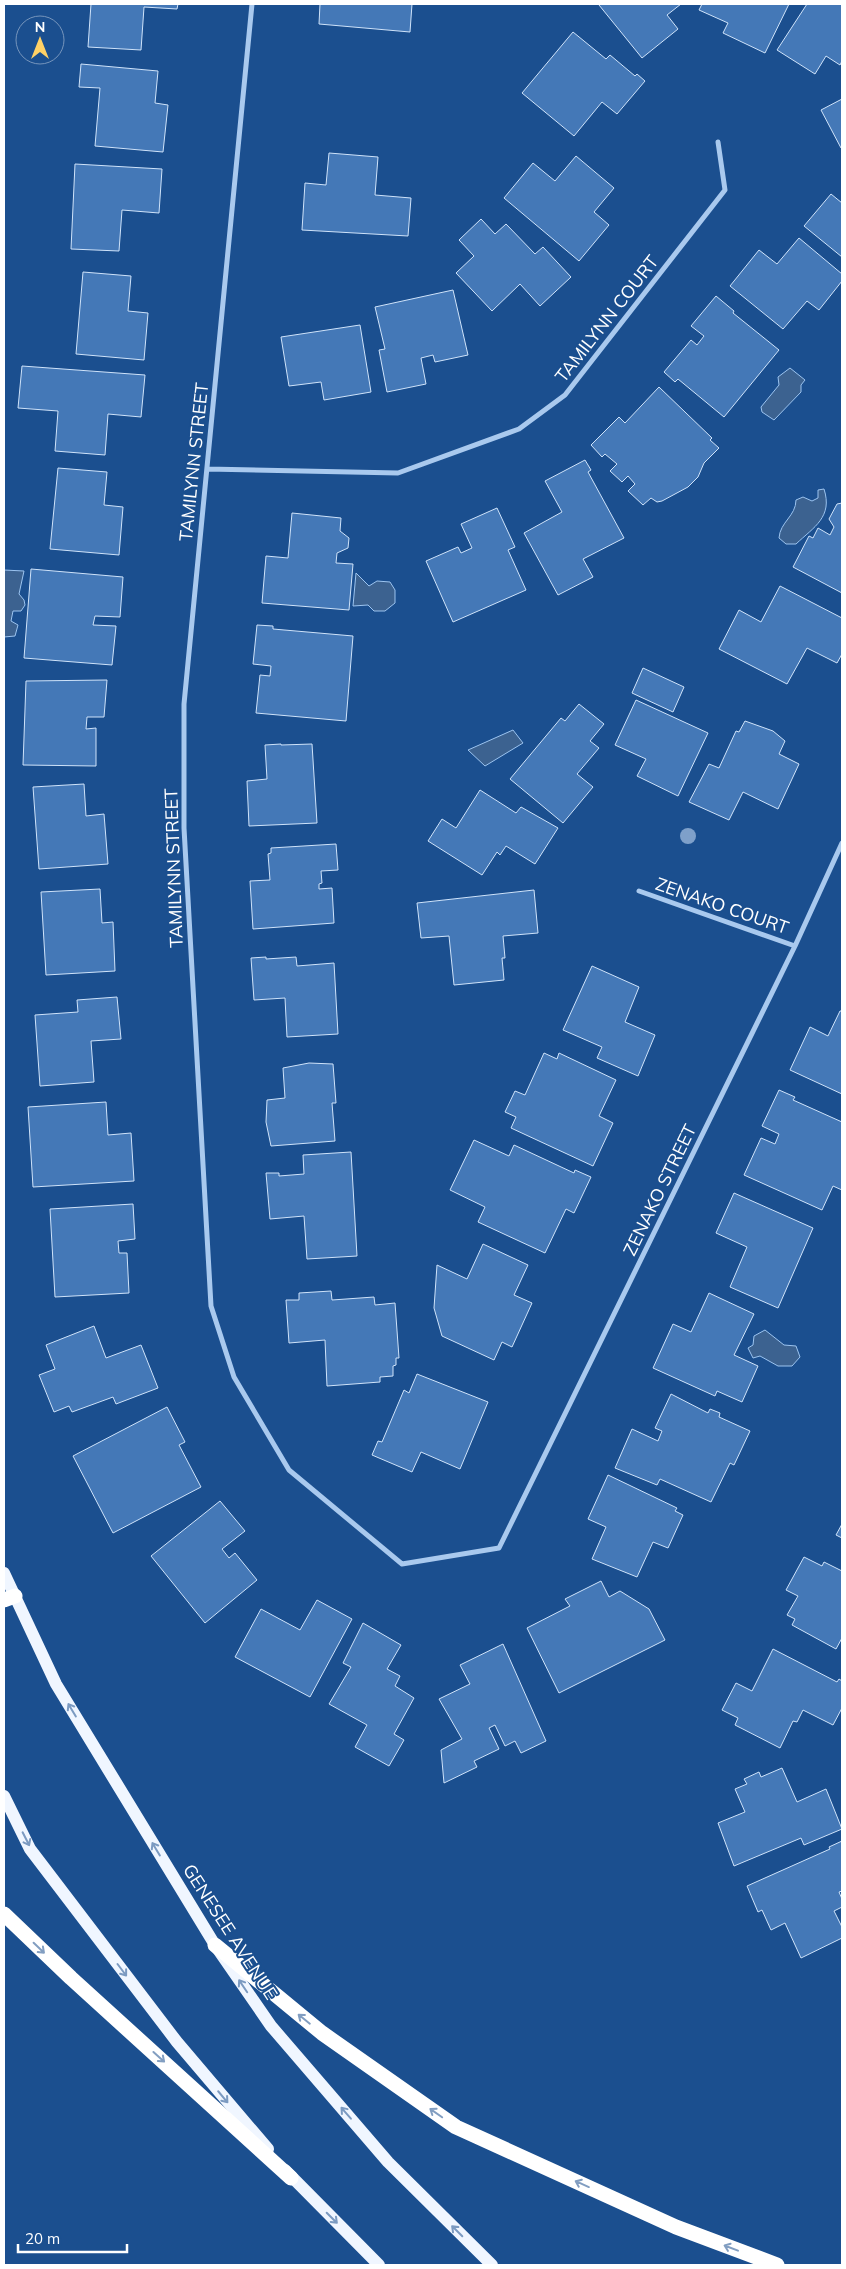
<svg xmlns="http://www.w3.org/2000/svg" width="846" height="2269" font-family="Mulish,sans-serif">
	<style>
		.water { fill: #3c6290; stroke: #9cc4f0 }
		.building { fill: #4478b7; stroke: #cfe3fa }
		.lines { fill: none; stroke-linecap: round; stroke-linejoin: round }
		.minor { stroke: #a9c9ee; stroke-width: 5 }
		.primary { stroke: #f0f6ff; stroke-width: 12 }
		.motorway { stroke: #fff; stroke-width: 15 }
		.tree { fill: #7ea0ca }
		.oneway { stroke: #7b9ac1 }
		.oneway2 { stroke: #829ec1 }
		.labels { text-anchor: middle; stroke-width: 4; stroke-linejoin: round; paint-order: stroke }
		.street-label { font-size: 18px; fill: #fff; stroke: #1b4f8f }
	</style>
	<rect width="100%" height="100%" fill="#1b4f8f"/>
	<path class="water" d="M790,368L805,380L801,385V392L774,420L762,412L761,407L779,385L778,377Z
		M824,489C833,517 814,527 796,544H786L779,538C780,522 796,516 796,500L803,497L812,501L818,498V490Z
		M4,570L24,571L19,594L24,600L25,605L21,611H13L11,621L18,625L15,636L4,637Z
		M356,573L369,586L377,581L390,582L395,590V603L385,611H374L368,605L353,606Z
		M513,730L523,743L485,766L468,750Z
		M765,1330L784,1345L796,1346L800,1357L792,1366H778L760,1356L753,1358L748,1348L753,1345L754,1336Z"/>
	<path class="building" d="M91,4H178L177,9L144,7L141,50L88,47Z
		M320,4H412L410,32L319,24Z
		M600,4H681L667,15L678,29L642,58L599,5Z
		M702,4H789L765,53L723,33L728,23L699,10Z
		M807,4H842V61L840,65L826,56L815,74L777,50Z
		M573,32L606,59L610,55L635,76L637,74L645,81L617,114L602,102L574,136L522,93Z
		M81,64L158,71L155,103L168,105L163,152L95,146L100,88L79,87Z
		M842,99V147L841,148L821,110Z
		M329,153L378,157L375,195L411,198L408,236L302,230L305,183L326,185Z
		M576,156L614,188L594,212L609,225L579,261L504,198L533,163L555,181Z
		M75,164L162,169L159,213L122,210L119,251L71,249Z
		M831,194L842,203V257L804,226Z
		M481,219L495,234L506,224L535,254L543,247L571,277L540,306L520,284L492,311L456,273L474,256L459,240Z
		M799,238L842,274V281L819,310L807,301L783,329L730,286L759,250L777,264Z
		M83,272L131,276L128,311L148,313L144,360L76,354Z
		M453,290L468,355L435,362L433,355L421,358L426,384L387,392L379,350L385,349L375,307Z
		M716,296L734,311L733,313L779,350L724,417L678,379L675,382L664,372L691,340L697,345L704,336L691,326Z
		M360,325L371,392L324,400L321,382L289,386L281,337Z
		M22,366L145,375L141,417L108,414L105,455L55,451L58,411L18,408Z
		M659,387L712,438L710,440L719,448L704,463L698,477L688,487L662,501L657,502L651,498L643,505L628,491L635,484L628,476L622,482L610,471L617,464L605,454L602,457L591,445L619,417L625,423Z
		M585,460L591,470L588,472L624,538L583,559L593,577L558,595L524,533L562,512L545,481Z
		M58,468L107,472L104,505L123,507L119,555L50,549Z
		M842,503V593L793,567L809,536L813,538L818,528L830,535L834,527L829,519L837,504Z
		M497,508L515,547L508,550L526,590L453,622L426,561L458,547L461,553L472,548L461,524Z
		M292,513L341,518L340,531L349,538L348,548L337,553L336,563L353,564L349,610L262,603L266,556L288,558Z
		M31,569L123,577L120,617L95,616L93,625L116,626L112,665L24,658Z
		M780,586L842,618V654L837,663L807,648L787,684L719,649L739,610L761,622Z
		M257,625L273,626V629L353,636L346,721L256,713L260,675L270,676L271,666L253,664Z
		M643,668L684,687L673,712L632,693Z
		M107,680L104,717H87L86,729L96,728V766L23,765L26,681Z
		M636,700L708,733L678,796L637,776L646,759L615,745Z
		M579,704L604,724L590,741L599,748L577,774L593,787L563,823L510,779L561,718L565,721Z
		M745,721L773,731L785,741L779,754L799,764L778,809L743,792L729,820L689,802L709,764L719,768L736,731L739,732Z
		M281,744V745L312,744L317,823L249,826L247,781L267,779L265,745Z
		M84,784L86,816L104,814L108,864L39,869L33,787Z
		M480,790L516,813L521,807L558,828L535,864L506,846L500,855L497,852L482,875L428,841L442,819L456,828Z
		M336,844L338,870L321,871L322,883L319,884V889L332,888L334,923L253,929L250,881L270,880L268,854L271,853V848Z
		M100,889L102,923L113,922L115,971L46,975L41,892Z
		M534,890L538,933L503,936L505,958H502L504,980L454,985L449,936L421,938L417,903Z
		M266,957V959L296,957L297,966L334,963L338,1034L287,1037L285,998L254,1000L251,958Z
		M592,966L639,987L625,1022L655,1035L638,1076L597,1058L602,1047L563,1030Z
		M117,997L121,1039L91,1041L94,1082L40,1086L35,1015L78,1012L77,1000Z
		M840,1011H842V1094L790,1070L810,1027L828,1036Z
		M544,1053L557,1059L559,1053L616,1080L599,1116L613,1123L593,1166L511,1128L516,1117L505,1112L515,1091L525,1095Z
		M309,1063L333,1064L336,1103H332L335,1141L271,1146L266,1122L267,1100L285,1098L283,1068Z
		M779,1090L795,1097L793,1100L842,1122V1190L833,1186L822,1210L744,1175L761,1138L775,1144L779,1134L762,1126Z
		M106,1102L108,1135L131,1133L134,1181L33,1187L28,1107Z
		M474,1140L509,1156L514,1145L574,1173L575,1170L591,1177L574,1213L566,1209L545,1253L478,1222L485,1207L450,1190Z
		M351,1152L357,1256L307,1259L304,1216L270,1219L266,1173H279V1176L304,1174L303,1155Z
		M734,1193L813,1228L778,1308L730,1287L747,1247L716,1233Z
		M133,1204L135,1239L118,1241L119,1253H127L129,1293L55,1297L50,1209Z
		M483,1244L528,1265L514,1295L532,1303L512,1347L502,1342L494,1360L442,1336L434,1308L437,1265L467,1279Z
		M331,1291L332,1300L374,1297L375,1305L395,1303L399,1358H396V1365L393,1366V1376L380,1377V1382L327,1386L325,1340L289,1343L286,1300H299V1293Z
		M709,1293L754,1314L734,1355L758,1366L742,1402L717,1391L715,1396L653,1368L673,1324L691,1332Z
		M94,1326L106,1358L141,1345L158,1388L116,1404L113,1397L72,1412L69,1406L54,1412L39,1375L55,1369L46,1345Z
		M417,1374L488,1402L460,1469L421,1452L412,1472L372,1455L378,1441L382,1442L404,1390L409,1393Z
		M671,1394L708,1413L710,1409L720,1413L719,1417L750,1431L734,1465L730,1463L711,1502L660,1479L657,1485L615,1468L632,1429L658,1441L662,1431L655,1428Z
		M167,1407L185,1442L179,1445L201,1487L113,1533L73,1456Z
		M608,1475L677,1508L675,1511L683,1515L668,1548L653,1542L637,1577L592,1559L606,1527L588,1519Z
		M220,1501L245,1531L222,1549L229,1558L235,1553L257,1580L205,1623L151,1556Z
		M842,1524V1538L836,1535Z
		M804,1557L822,1566L824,1562L842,1571V1638L836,1649L792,1625L795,1619L787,1615L798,1596L786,1590Z
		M601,1581L609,1597L620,1591L649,1609L665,1640L559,1693L527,1628L570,1606L565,1599Z
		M317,1600L352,1619L310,1697L235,1657L261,1609L300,1630Z
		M363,1623L401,1645L387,1669L400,1676L395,1686L414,1698L394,1734L404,1740L389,1766L355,1747L367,1725L329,1704L351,1667L343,1663Z
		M503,1644L546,1741L521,1753L515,1741L505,1746L495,1725L489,1728L499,1749L474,1761L477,1767L444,1783L441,1750L462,1739L439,1699L470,1684L460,1665Z
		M773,1649L837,1682L839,1679L842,1681V1708L833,1725L803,1710L797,1722L793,1721L780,1748L735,1725L738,1718L722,1710L736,1683L752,1691Z
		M782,1768L797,1802L826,1789L842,1829L804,1845L801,1838L734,1866L718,1823L745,1812L735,1789L747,1784L744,1779L759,1772L761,1777Z
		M842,1841V1891L839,1892L842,1899V1907L834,1911L842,1927V1938L801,1958L785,1923L771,1930L762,1910L758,1912L747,1886L830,1849L829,1847Z"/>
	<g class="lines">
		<path class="minor" d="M252,4L184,704V828L211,1306L234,1377L289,1470L402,1564L499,1548L795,946L842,843
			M207,469L398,473L519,429L565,395L725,190L718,142
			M639,891L795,946"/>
		<path class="primary" d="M4,1573L56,1684L215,1945L271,2026L388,2162L492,2265
			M4,1796L30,1849L177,2042L268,2149
			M285,2170L379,2265"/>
		<path class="motorway" d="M4,1600L15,1596
			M4,1914L71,1978L291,2178
			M215,1945L322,2033L456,2127L676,2227L777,2265"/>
	</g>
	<circle class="tree" cx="688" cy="836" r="8"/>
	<defs><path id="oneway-shaft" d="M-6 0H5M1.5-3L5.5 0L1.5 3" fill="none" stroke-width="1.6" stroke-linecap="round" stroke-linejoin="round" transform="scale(1.25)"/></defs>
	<g class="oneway">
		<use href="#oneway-shaft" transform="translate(72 1710) rotate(-121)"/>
		<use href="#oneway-shaft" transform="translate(26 1839) rotate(63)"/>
		<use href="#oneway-shaft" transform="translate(156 1849) rotate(-121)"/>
		<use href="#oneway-shaft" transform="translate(122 1970) rotate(53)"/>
		<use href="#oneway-shaft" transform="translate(243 1986) rotate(-124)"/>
		<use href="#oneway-shaft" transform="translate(223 2097) rotate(50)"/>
		<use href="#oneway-shaft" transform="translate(346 2113) rotate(-131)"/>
		<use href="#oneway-shaft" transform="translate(332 2218) rotate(45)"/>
		<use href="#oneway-shaft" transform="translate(457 2231) rotate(-135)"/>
	</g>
	<g class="oneway2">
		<use href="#oneway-shaft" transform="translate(39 1948) rotate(44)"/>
		<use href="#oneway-shaft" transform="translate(304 2019) rotate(-141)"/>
		<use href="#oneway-shaft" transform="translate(159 2057) rotate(42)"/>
		<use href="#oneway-shaft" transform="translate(436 2113) rotate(-145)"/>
		<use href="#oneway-shaft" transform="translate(582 2184) rotate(-156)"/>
		<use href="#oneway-shaft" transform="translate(731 2248) rotate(-159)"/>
	</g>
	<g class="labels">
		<g class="street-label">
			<text transform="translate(607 319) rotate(-52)" y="6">TAMILYNN COURT</text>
			<text transform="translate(194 462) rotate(-84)" y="6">TAMILYNN STREET</text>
			<text transform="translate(174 868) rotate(-92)" y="6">TAMILYNN STREET</text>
			<text transform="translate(722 906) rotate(19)" y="6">ZENAKO COURT</text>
			<text transform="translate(660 1190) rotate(-64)" y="6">ZENAKO STREET</text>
			<text transform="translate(230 1932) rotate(57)" y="6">GENESEE AVENUE</text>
		</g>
	</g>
	<rect width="846" height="2269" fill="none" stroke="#ffffff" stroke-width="10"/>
	<g transform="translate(40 40)"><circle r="24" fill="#1b4f8f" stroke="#7695bc"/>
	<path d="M0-4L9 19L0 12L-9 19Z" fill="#ffd166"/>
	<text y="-8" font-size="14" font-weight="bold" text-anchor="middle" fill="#ffffff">N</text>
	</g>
	<path d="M18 2244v8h109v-8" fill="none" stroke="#ffffff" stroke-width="2.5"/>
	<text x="25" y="2244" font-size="15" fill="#ffffff" stroke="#1b4f8f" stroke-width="4" paint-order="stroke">20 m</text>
</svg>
